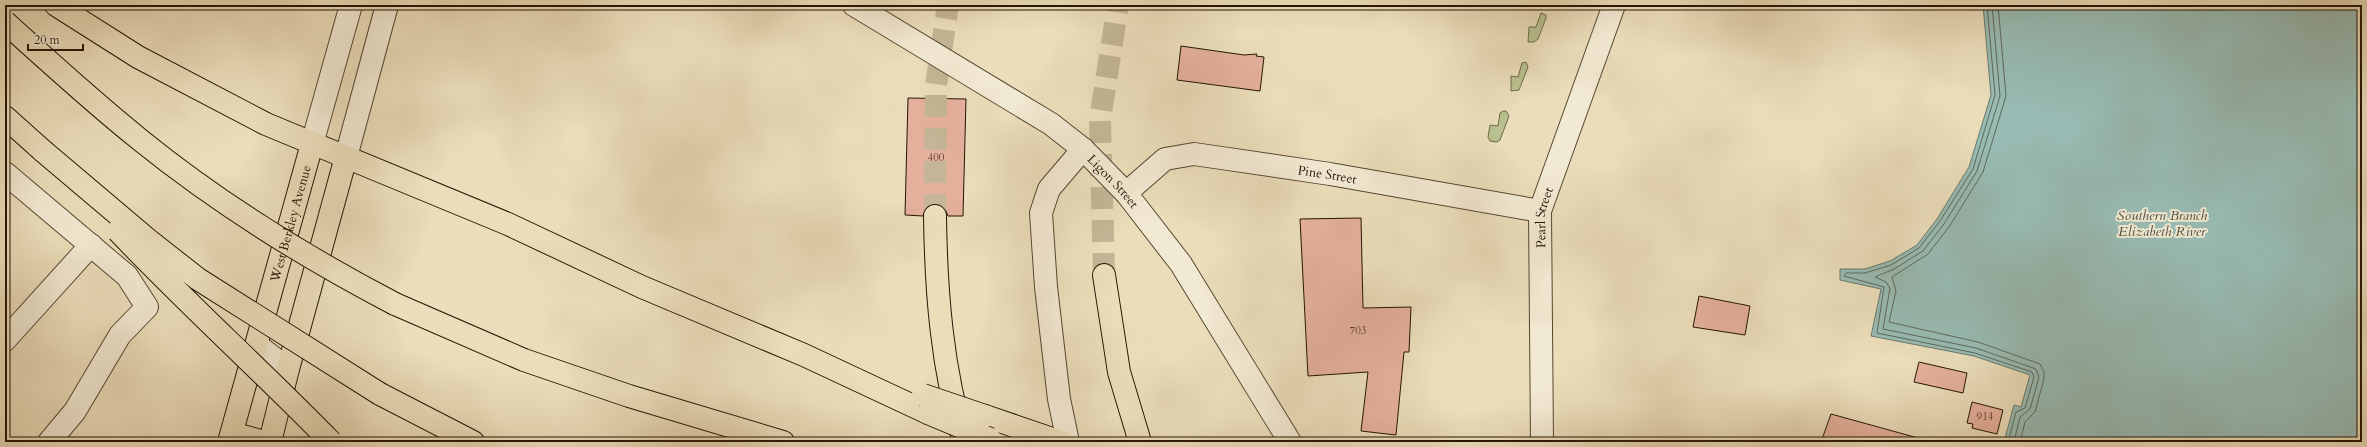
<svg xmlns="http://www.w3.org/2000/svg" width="2367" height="447" font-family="Cardo,serif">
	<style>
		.green { fill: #b8c18f; stroke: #6e6b49 }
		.water { fill: #98bbb3; stroke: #69796d }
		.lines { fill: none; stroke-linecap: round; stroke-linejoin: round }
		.shore { stroke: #5e685b; stroke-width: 1 }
		.building { fill: #e4b09b; stroke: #231503 }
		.highway-tunnel { stroke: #c3b595; stroke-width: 22; stroke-dasharray: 22 11; stroke-linecap: butt }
		.minor-casing { stroke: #554731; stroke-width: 24 }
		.major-casing { stroke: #231503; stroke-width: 24 }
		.highway-casing { stroke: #231503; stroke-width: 24 }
		.minor { stroke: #f2e9d2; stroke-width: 22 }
		.major { stroke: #ebddba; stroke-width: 22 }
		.highway { stroke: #ebddba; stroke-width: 22 }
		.highway-bridge-casing { stroke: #231503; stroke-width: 24; stroke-linecap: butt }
		.highway-bridge { stroke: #ebddba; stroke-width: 22 }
		.labels { text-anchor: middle; stroke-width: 4; stroke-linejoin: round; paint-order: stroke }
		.number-label { font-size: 11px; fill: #533c29 }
		.street-label { font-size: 13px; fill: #231503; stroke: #f2e9d2 }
		.water-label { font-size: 14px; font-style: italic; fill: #4c4f41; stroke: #f2e9d2 }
	</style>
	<rect width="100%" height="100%" fill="#ebddba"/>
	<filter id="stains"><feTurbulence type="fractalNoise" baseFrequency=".005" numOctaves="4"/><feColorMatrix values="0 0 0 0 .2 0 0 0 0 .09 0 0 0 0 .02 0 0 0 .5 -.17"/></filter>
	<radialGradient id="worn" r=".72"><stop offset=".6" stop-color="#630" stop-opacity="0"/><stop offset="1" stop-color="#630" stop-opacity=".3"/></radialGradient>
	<path class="green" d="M1541,13L1546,15V18L1538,39L1534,42H1528L1529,27H1536Z
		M1526,62L1528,67L1519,90L1511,91V76L1518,77L1522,63Z
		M1503,111H1506L1509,116L1500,140L1497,142L1490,141L1488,137L1490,125L1498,126L1500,113Z"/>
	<path class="water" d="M1983,5H2362V442H2004L2014,405L2021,407L2030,375L1974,356L1871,336L1881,289L1840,280V269H1865L1890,261L1917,245L1937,219L1969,167L1991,95Z"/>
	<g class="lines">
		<path class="shore" d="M1987,5L1995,95L1973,169L1940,221L1919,248L1891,265L1865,273H1846L1844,276L1884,287L1877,333L1975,353L2032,372L2034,377L2025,408L2016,412L2008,442
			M1992,5L2000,96L1977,171L1944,224L1923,251L1894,269L1875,277L1886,282L1890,288L1883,329L1976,348L2036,369L2039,377L2030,409L2020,417L2014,442
			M1998,5L2006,96L1983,172L1949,227L1928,254L1892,277L1896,291L1889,322L1978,342L2040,364L2044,372V379L2035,412L2025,422L2020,442"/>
	</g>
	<path class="building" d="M1181,46L1244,55L1257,54L1256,56L1264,57L1260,91L1177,80Z
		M908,98L966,99L963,216H948L945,209L935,204L928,206L923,216L905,215Z
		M1361,218L1363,308L1411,307L1409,352H1404L1396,435L1361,431L1368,372L1308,376L1300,219Z
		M1699,296L1750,306L1745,335L1693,327Z
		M1919,362L1967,373L1963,393L1914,382Z
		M1972,402L2003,410L1997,434L1972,428L1973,424L1967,423Z
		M1831,414L1918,438L1917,442H1821Z"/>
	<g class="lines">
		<path class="highway-tunnel" d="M935,216L936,85L948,5
			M1104,275L1100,119L1118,5"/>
		<g class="minor-casing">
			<g id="minor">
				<path id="s1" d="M854,5L1051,124L1083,149L1126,193L1181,264L1290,442"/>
				<path d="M312,144L351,5"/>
				<path d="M346,157L387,5"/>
				<path d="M5,173L127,276L147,307L120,335L75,411L49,442"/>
				<path id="s2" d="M1126,193L1165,159L1194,154L1330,174L1540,211"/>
				<path d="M5,340L91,245"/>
				<path d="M257,345L288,369"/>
				<path d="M1068,442L1059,399L1046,287L1041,213L1049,189L1083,149"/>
				<path id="s3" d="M1542,442L1540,211L1614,5"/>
			</g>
		</g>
		<g class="major-casing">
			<g id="major">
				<path id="s4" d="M229,442L312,144"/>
				<path d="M270,442L288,369L346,157"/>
			</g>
		</g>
		<g class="highway-casing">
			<path id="highway" d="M56,5L138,57L266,124L508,224L642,287L804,355L928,413
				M5,117L43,151
				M935,216C936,293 942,368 964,442
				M1104,275L1119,372L1140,442
				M395,304L524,360L629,396L783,442
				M380,394L473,442
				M985,416L1061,442
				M232,433L264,442"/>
		</g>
		<use href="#minor" class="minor"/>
		<use href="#major" class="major"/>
		<use href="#highway" class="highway"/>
		<g class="highway-bridge-casing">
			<path id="highway-bridge" d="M5,22C49,62 93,102 139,139C218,203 305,257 395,304
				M43,151L147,239L198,279L380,394
				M118,231C187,304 261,370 331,442
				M923,395L985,416
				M928,413L990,439"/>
		</g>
		<use href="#highway-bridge" class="highway-bridge"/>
	</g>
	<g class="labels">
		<g class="number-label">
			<text x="936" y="161">400</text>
			<text x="1358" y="334">703</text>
			<text x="1985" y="420">914</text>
		</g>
		<g class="street-label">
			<text dy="5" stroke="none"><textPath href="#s2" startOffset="216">Pine Street</textPath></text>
			<text dy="5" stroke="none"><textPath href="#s1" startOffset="315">Ligon Street</textPath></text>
			<text dy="5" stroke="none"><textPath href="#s3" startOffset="225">Pearl Street</textPath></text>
			<text dy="5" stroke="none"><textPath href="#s4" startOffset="227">West Berkley Avenue</textPath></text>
		</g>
		<g class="water-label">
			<text x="2162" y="220">Southern Branch<tspan x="2162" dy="16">Elizabeth River</tspan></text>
		</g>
	</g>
	<rect width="2367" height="447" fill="none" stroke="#ebddba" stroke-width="20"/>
	<rect x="6" y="6" width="2355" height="435" fill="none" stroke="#231503" stroke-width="2"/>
	<rect x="10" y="10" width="2347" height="427" fill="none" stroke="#231503"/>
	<path d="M28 44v6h55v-6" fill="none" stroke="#231503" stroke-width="2"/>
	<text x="34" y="44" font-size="12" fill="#231503" stroke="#f2e9d2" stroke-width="3" paint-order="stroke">20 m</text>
	<rect width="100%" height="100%" filter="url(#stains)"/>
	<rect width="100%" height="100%" fill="url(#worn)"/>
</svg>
